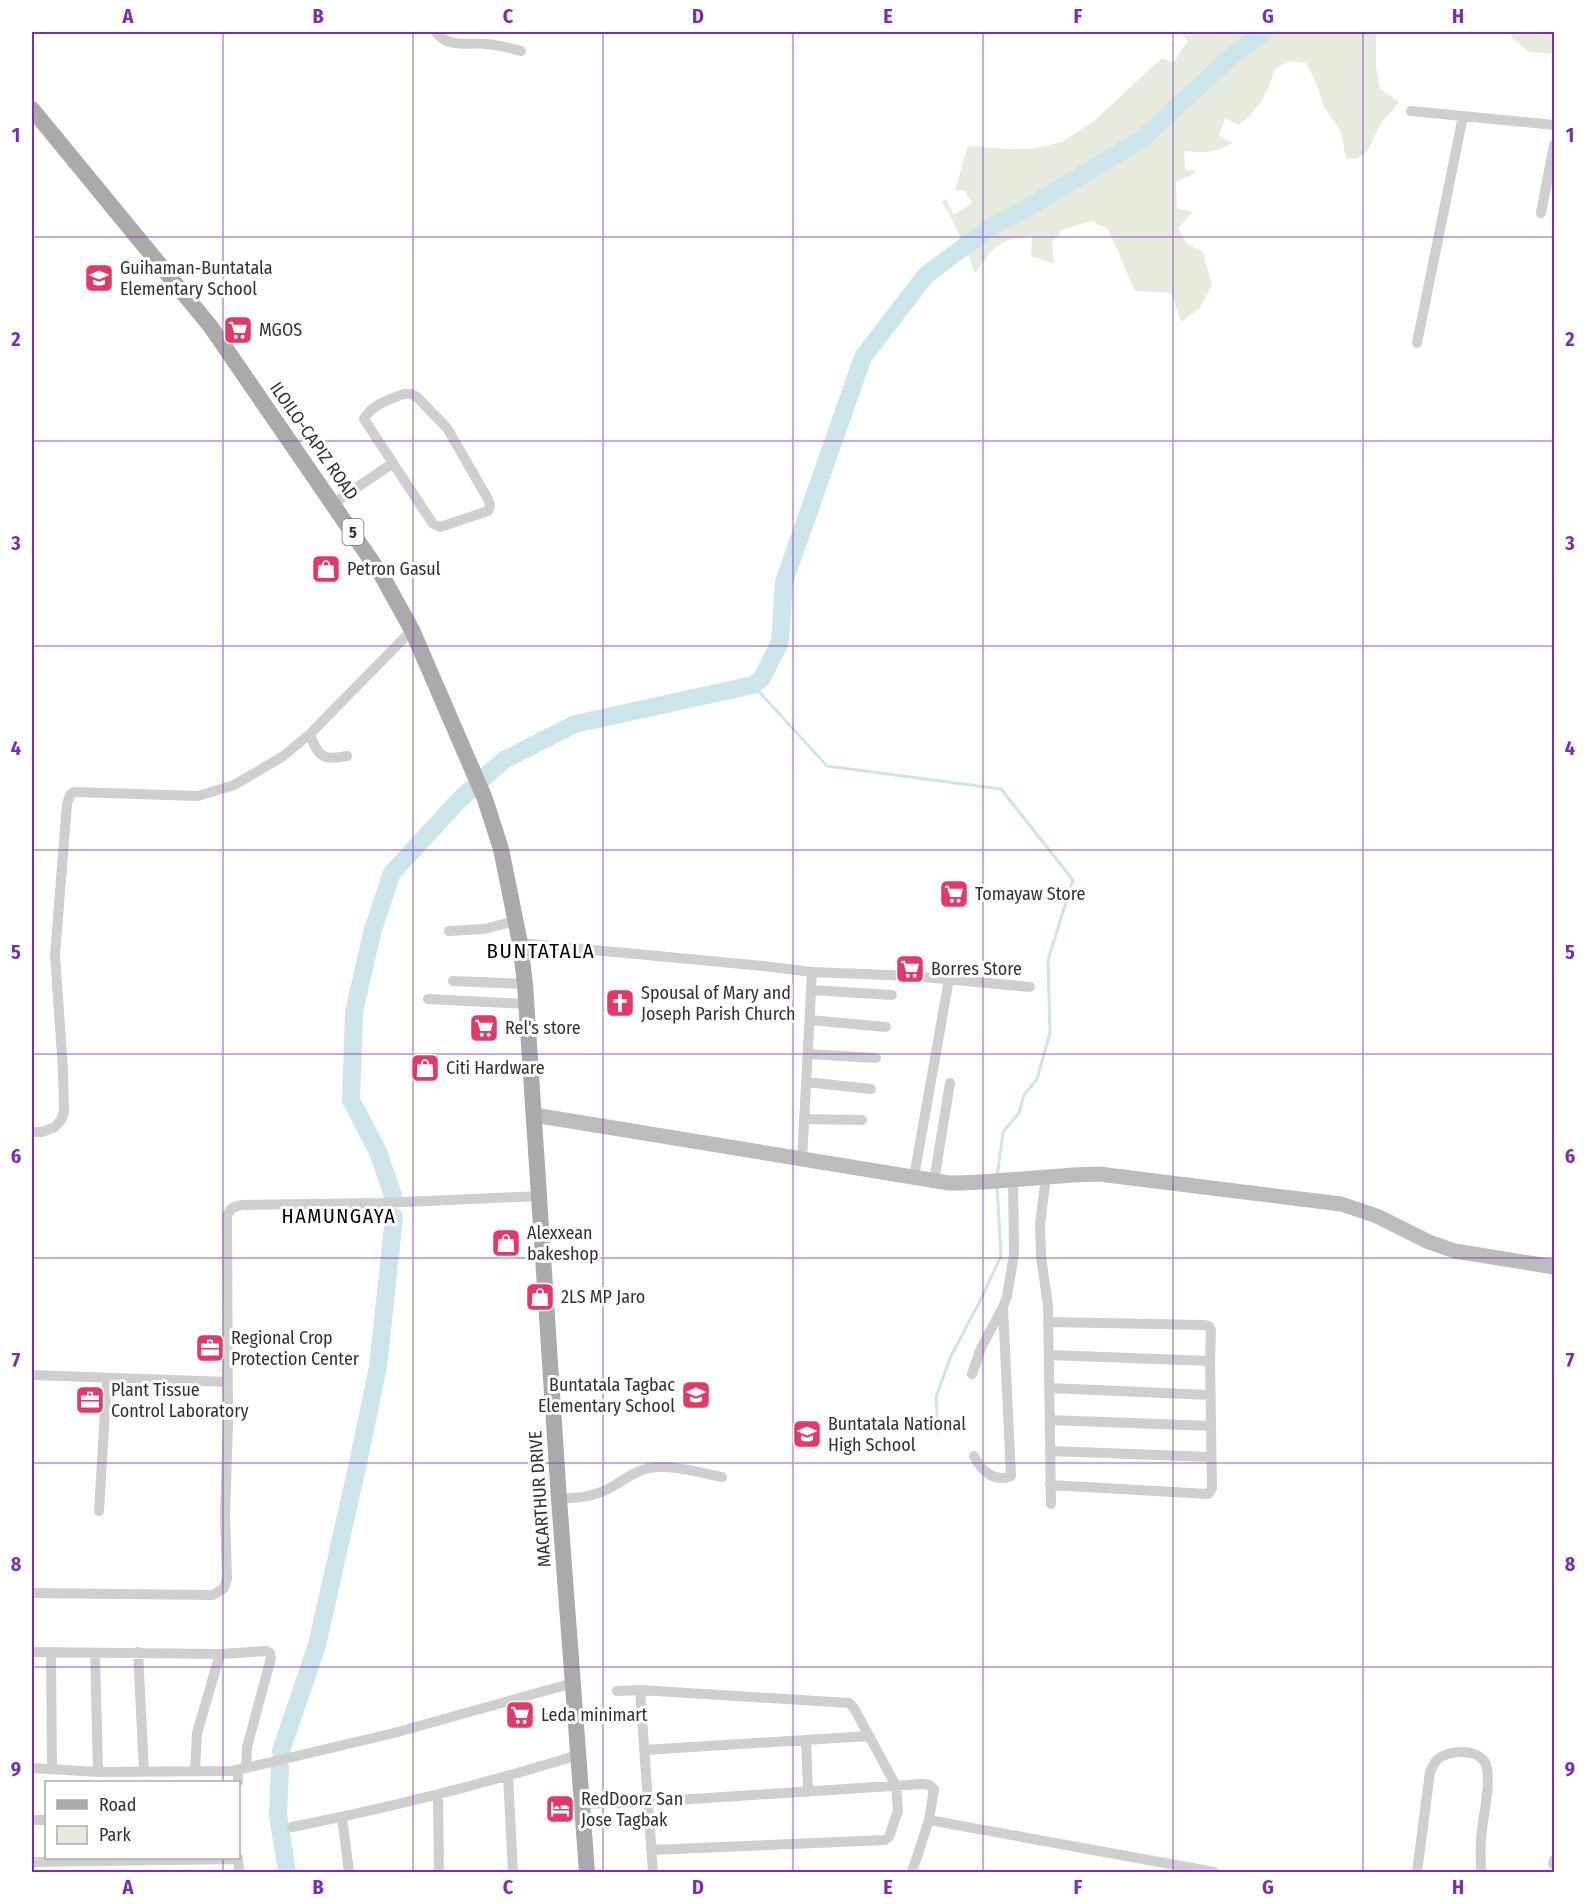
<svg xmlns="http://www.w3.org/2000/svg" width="1586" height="1904" font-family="'Fira Sans Condensed',sans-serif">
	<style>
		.green { fill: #e7ebde }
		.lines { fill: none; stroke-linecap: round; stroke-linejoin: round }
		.stream { stroke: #cbe5eb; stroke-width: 3 }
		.river { stroke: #cbe5eb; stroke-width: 18 }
		.street { stroke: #cfcfcf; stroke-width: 10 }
		.secondary { stroke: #bcbcbc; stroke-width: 15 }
		.primary { stroke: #aaa; stroke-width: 16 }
		.grid { fill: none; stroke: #7b2cbf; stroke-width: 1.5; stroke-opacity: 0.55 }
		.labels { text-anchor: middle; stroke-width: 6; stroke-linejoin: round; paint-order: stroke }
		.shield { fill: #fff; stroke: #707070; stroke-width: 1.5 }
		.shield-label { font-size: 16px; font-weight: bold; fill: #323232 }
		.poi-label { font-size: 18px; fill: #323232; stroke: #fff; text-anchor: start }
		.street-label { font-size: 18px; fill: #323232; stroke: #fff }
		.neighbourhood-label { font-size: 20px; letter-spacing: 1.5px; fill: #000; stroke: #fff }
		.quarter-label { font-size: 21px; letter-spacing: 1.5px; fill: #000; stroke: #fff }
		.neatline { fill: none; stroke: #7b2cbf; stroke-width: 2 }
		.grid-label { font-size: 20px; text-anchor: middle; font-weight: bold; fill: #7b2cbf }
	</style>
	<rect width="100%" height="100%" fill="#fff"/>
	<path class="green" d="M1179,32H1254L1221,58L1133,140L1013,210L963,243L949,213L941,202L946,199L954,215L972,203L965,191L955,190L968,146L1008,149L1036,148L1062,142L1094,121L1162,58L1173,63L1188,41Z
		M1268,32H1376V67L1380,89L1399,102C1393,110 1385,117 1380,125C1369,142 1372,160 1346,159L1341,132L1324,107L1316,82L1306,63L1290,61L1275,69C1266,95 1261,107 1239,125L1225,118L1219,135L1233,143C1211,154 1207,153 1184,151L1185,169L1197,172L1176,182L1177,208L1193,212L1178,228L1186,243L1203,252L1212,285L1200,308L1181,322L1171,293L1135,291L1108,229L1092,221L1062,230L1052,242L1054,264L1031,256L1032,236C998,239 994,247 975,273L966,249L983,236L1143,143L1199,90L1244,50Z
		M1514,32H1554V54L1529,52L1511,37Z"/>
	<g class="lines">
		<path class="stream" d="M753,685L827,766L1001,789L1073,880L1048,960L1050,1033L1037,1079L1024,1095L1019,1113L1003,1132L997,1176
			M938,1433L936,1397L951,1356L981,1299L1001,1256L997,1185"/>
		<path class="river" d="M393,1196L378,1152L351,1100L354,1012L372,933L392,873L459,800L504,760L575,724L753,685L762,678L780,642L784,582L863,357L926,275L992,226L1027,208L1142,139L1235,53L1264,32
			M281,1751L317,1645L358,1463L378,1367L394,1217
			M280,1768L278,1815L287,1872"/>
		<path class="street" d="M436,32C448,49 470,42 487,44C498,45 510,48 521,51
			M1411,111L1554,125
			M1541,213L1554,145
			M1417,343L1463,116
			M404,394H411L417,397L447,428L488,499L490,506L488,511L440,527L433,524L364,419C371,405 390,399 404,394Z
			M334,503L393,463
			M310,734C318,757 323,761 347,756
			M449,931L484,929L515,921
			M520,943L763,966L812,972L913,976L1030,987
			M453,981L525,984
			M811,990L892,995
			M428,999L527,1004
			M810,1020L886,1027
			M808,1054L876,1058
			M806,1082L871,1089
			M804,1119L862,1120
			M32,1132H42L55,1127L61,1120L64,1112L63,1070L55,955L67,804L70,795L74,792L198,796L234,785L282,757L310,734L412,630
			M802,1160L812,972
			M914,1177L949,979
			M1046,1177L1040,1224L1041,1257L1048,1305L1051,1504
			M934,1181L950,1083
			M1048,1322L1205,1325L1209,1326L1211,1330L1210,1361L1212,1488L1208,1494L1050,1485
			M1049,1355L1210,1361
			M972,1374L981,1348L1003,1307L1007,1296L1014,1254L1013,1181
			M32,1375L228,1382
			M1049,1388L1210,1395
			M1050,1420L1211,1426
			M1050,1451L1211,1457
			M974,1456C981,1471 995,1483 1011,1476L1003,1307
			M559,1499C576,1498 592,1497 608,1489C621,1482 634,1471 649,1468C669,1464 702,1473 722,1477
			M99,1511L107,1378
			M32,1593L213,1595L224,1588L227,1578L225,1515L228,1424L227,1215L232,1208L241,1205L382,1203L539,1196
			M32,1652L220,1654L266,1651L270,1653L271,1658L247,1747L246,1768
			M138,1652L144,1771
			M51,1653L52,1769
			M95,1653L98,1772
			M640,1690L653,1872
			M617,1691L640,1690L849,1703L854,1708L896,1786L898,1811L889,1837L885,1840L651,1850
			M806,1740L808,1792
			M644,1750L869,1736
			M32,1768L98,1772L231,1771L246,1768L394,1733L573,1683
			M195,1771L197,1733L220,1654
			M508,1776L513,1872
			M238,1782V1770
			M438,1794L439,1872
			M583,1804L647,1802L922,1784L929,1785L934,1789L929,1820L1214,1872
			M342,1817L349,1872
			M32,1820H46
			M292,1827C389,1808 484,1784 578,1755
			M238,1858L239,1872
			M32,1862L238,1859
			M1553,1864L1554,1860
			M912,1872L929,1820
			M1417,1872L1430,1772C1432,1768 1434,1763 1437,1760C1448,1749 1480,1748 1486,1765C1492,1782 1482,1820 1481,1840C1480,1850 1481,1862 1481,1872"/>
		<path class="secondary" d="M534,1115L949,1183C999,1183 1049,1175 1099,1174L1341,1204L1377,1216L1429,1242L1455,1251L1554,1267"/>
		<path class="primary" d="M32,109L211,327L382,576L412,630L485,799L501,849L520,943L525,984L559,1499L587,1872"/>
	</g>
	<path class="grid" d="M223,32V1782M413,32V1872M603,32V1872M793,32V1872M983,32V1872M1173,32V1872M1363,32V1872M32,237H1554M32,441H1554M32,646H1554M32,850H1554M32,1054H1554M32,1258H1554M32,1463H1554M32,1667H1554M223,1858V1872"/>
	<defs>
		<g id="school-square" transform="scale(1.5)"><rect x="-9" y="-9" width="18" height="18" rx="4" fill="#e43966" stroke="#fff"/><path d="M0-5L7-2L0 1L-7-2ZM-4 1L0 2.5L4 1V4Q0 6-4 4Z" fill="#fff"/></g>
		<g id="supermarket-square" transform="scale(1.5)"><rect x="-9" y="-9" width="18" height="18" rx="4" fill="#e43966" stroke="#fff"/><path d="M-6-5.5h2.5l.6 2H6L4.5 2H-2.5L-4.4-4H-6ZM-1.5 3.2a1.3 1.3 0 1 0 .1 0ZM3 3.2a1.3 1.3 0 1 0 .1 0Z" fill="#fff"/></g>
		<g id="shop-square" transform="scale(1.5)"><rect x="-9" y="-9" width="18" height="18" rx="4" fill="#e43966" stroke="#fff"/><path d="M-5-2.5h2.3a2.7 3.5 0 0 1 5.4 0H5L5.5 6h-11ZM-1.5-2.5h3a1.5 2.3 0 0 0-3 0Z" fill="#fff"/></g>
		<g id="church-square" transform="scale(1.5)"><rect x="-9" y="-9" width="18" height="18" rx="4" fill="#e43966" stroke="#fff"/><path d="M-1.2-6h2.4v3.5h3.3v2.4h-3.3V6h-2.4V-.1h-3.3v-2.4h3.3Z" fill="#fff"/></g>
		<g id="office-square" transform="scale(1.5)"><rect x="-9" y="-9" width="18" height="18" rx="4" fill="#e43966" stroke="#fff"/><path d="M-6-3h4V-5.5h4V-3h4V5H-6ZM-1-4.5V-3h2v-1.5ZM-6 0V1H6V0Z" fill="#fff"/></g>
		<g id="hotel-square" transform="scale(1.5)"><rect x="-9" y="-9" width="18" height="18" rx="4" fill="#e43966" stroke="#fff"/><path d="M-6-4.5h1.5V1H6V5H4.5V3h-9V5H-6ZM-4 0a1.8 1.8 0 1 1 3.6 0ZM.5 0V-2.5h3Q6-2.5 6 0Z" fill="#fff"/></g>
	</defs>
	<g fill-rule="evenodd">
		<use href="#school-square" x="99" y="278"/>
		<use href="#supermarket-square" x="238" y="330"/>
		<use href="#shop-square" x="326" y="569"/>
		<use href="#supermarket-square" x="954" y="894"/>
		<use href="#supermarket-square" x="910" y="969"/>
		<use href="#church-square" x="620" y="1003"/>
		<use href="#supermarket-square" x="484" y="1028"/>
		<use href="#shop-square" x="425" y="1068"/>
		<use href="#shop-square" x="506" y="1243"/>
		<use href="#shop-square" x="540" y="1297"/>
		<use href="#office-square" x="210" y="1348"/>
		<use href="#school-square" x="696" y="1395"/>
		<use href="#office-square" x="90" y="1400"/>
		<use href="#school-square" x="807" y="1434"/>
		<use href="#supermarket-square" x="520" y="1715"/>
		<use href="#hotel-square" x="560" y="1809"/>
	</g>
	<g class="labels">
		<rect class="shield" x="342.5" y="519" width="21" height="26" rx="4.5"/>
		<g class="shield-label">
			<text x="353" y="538">5</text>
		</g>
		<g class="poi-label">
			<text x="120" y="274">Guihaman-Buntatala<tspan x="120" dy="21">Elementary School</tspan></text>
			<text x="259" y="336">MGOS</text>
			<text x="347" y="575">Petron Gasul</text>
			<text x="975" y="900">Tomayaw Store</text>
			<text x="931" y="975">Borres Store</text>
			<text x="641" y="999">Spousal of Mary and<tspan x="641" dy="21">Joseph Parish Church</tspan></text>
			<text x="505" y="1034">Rel's store</text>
			<text x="446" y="1074">Citi Hardware</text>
			<text x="527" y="1239">Alexxean<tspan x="527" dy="21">bakeshop</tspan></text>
			<text x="561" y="1303">2LS MP Jaro</text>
			<text x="231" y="1344">Regional Crop<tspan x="231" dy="21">Protection Center</tspan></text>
			<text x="675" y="1391" text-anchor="end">Buntatala Tagbac<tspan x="675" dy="21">Elementary School</tspan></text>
			<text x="111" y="1396">Plant Tissue<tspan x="111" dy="21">Control Laboratory</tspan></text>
			<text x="828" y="1430">Buntatala National<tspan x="828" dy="21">High School</tspan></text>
			<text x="541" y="1721">Leda minimart</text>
			<text x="581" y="1805">RedDoorz San<tspan x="581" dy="21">Jose Tagbak</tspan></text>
		</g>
		<g class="street-label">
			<text transform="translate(314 441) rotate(55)" y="6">ILOILO-CAPIZ ROAD</text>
			<text transform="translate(540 1499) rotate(-94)" y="6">MACARTHUR DRIVE</text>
		</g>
		<g class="neighbourhood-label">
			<text x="339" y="1223">HAMUNGAYA</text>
		</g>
		<g class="quarter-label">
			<text x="541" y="958">BUNTATALA</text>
		</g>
	</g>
	<rect width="1586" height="1904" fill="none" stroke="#ffffff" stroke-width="66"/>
	<rect x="45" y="1781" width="195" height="78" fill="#ffffff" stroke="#adadad" stroke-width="1.5"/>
	<rect x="57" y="1800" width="30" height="9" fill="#aaaaaa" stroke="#adadad" stroke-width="1.5"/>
	<text x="99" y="1811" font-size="18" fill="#323232">Road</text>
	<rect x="57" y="1826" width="30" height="18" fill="#e7ebde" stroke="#adadad" stroke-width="1.5"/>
	<text x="99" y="1841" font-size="18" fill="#323232">Park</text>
	<rect x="33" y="33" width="1520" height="1838" class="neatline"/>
	<g class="grid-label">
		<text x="128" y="23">A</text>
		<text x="318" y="23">B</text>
		<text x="508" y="23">C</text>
		<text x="698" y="23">D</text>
		<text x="888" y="23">E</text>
		<text x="1078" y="23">F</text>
		<text x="1268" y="23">G</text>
		<text x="1458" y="23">H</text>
		<text x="16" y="142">1</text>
		<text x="1570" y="142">1</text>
		<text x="16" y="346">2</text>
		<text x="1570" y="346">2</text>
		<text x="16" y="550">3</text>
		<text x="1570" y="550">3</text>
		<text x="16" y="755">4</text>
		<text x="1570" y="755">4</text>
		<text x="16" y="959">5</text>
		<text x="1570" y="959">5</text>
		<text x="16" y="1163">6</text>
		<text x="1570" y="1163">6</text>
		<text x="16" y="1367">7</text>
		<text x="1570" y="1367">7</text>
		<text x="16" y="1571">8</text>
		<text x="1570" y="1571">8</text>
		<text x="16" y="1776">9</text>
		<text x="1570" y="1776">9</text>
		<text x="128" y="1894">A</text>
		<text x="318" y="1894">B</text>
		<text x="508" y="1894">C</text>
		<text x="698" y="1894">D</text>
		<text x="888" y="1894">E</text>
		<text x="1078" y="1894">F</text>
		<text x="1268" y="1894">G</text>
		<text x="1458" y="1894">H</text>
	</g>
</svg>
